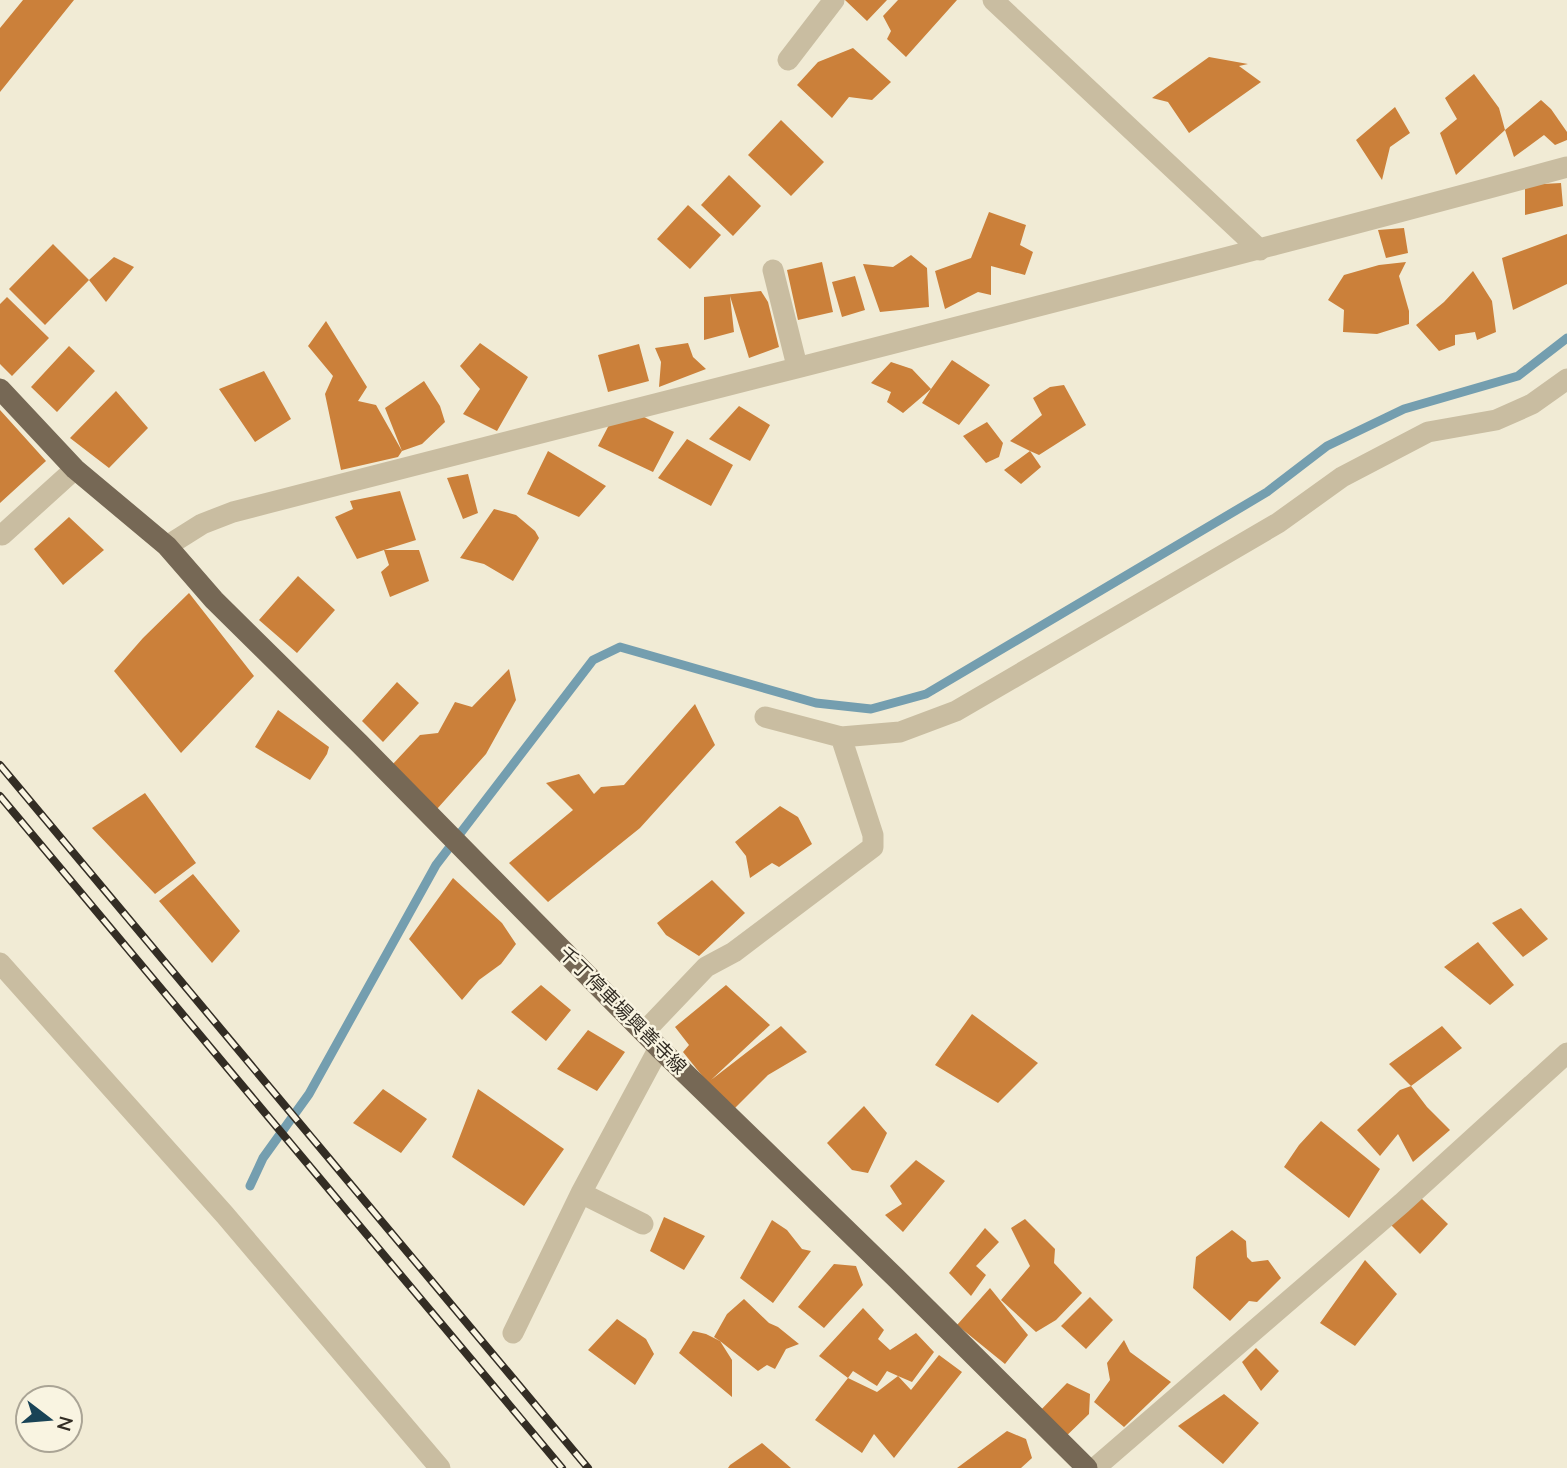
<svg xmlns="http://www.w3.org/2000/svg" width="1567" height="1468" font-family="'Nunito Sans','Noto Sans JP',sans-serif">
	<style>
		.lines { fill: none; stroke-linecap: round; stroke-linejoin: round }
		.stream { stroke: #749eaf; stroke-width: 9 }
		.building { fill: #cb803a }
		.minor { stroke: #c9bda1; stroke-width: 21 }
		.major { stroke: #766855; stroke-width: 21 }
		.rail-casing { stroke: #332d24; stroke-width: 8 }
		.rail { stroke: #f9f4e1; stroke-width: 5; stroke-dasharray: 16; stroke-linecap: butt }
		.labels { text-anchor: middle; stroke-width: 5; stroke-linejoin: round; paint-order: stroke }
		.street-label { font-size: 19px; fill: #332d24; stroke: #f9f4e1 }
	</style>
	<rect width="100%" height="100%" fill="#f1ebd5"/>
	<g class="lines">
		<path class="stream" d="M250,1186L263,1158L309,1094L436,865L593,660L620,647L816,703L871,709L926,694L1267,492L1327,446L1404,409L1518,376L1567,338"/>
	</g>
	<path class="building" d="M23,0H74L0,92V28Z
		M845,0H887L867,21Z
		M898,0H957L906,57L887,39L891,31L883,16Z
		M853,48L891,82L872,100L849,97L832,118L797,85L818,62Z
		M1209,57L1248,64L1239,66L1261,82L1189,133L1168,102L1152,98Z
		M1474,74L1499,108L1505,130L1456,175L1440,133L1457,119L1445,98Z
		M1541,100L1551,109L1567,132V140L1555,145L1544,135L1514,157L1505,130Z
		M1395,107L1410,133L1390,147L1382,180L1356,140Z
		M781,120L824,162L791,196L748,155Z
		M729,175L761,206L733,236L701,205Z
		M1561,183L1563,206L1525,215V185Z
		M688,205L721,235L690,269L657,239Z
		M989,212L1026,225L1020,245L1033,252L1025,275L991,266V295L978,292L945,309L935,271L971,258Z
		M1404,228L1408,253L1386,258L1378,230Z
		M1567,234V284L1513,310L1502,258Z
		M53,244L89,280L114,257L134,267L106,302L89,280L45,325L9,289Z
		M911,255L927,268L929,307L880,312L863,264L893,267Z
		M822,262L833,312L798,320L787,270Z
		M1406,262L1399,276L1409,311V324L1377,334L1343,332L1344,310L1328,300L1344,275L1379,265Z
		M1473,271L1492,301L1496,332L1477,340L1475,332L1455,335V345L1439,351L1416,325L1444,302Z
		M855,276L865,310L842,317L832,282Z
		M761,291L768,302L779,347L749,358L730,296L734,332L704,340V297Z
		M7,297L49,338L12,376L0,364V304Z
		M326,321L367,387L358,401L376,405L402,451L398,457L341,470L325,394L333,376L308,346Z
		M480,343L528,377L497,431L463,414L480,389L460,366Z
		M688,343L693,357L706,369L659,387L661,362L655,348Z
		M639,344L649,381L608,392L598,355Z
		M69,346L95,371L57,412L31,387Z
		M952,360L990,385L959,425L922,403L931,389L903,413L887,402L891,392L871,383L891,362L912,369L931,389Z
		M264,371L291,419L255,442L219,389Z
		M424,381L440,406L445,422L422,444L402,451L385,408Z
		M1064,385L1086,425L1039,455L1030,451L1041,467L1021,484L1004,470L1030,451L1010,441L1042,415L1033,398L1050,387Z
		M116,391L148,428L109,468L70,438Z
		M739,406L770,425L750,461L709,439Z
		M0,410L46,461L0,503Z
		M642,416L674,432L653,472L598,446L609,425Z
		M987,422L1003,443L999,457L986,463L963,436Z
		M687,439L733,465L711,506L658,478Z
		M548,451L606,486L579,517L527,494Z
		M468,474L478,513L463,519L447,478Z
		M400,491L416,540L384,550H419L429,581L390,597L381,572L389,565L384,550L357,559L335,517L353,509L350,501Z
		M494,509L516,515L535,531L539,538L513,581L484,564L460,558Z
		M69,517L104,550L63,585L34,549Z
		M298,576L335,610L297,653L259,620Z
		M189,593L254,676L181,753L114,671L143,638Z
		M509,669L516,700L486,754L437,809L392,765L420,735L438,733L455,702L472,707Z
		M397,682L419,703L383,742L362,721Z
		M695,704L715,745L640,828L548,902L509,863L573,810L546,783L579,774L594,794L601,787L624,785Z
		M278,710L329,747L327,754L310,780L255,747Z
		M145,793L196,863L155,894L92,828Z
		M780,806L798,817L812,844L779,867L772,863L750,878L746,856L735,842Z
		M193,874L240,931L212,963L159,901Z
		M453,878L502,923L516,944L501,964L479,980L462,1000L409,939Z
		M712,880L745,913L699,956L666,935L657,923Z
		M1521,908L1548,939L1523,957L1492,923Z
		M1478,942L1514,985L1490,1005L1444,967Z
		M541,985L571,1010L546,1041L511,1012Z
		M726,985L770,1025L711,1080L781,1026L807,1052L768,1075L734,1109L708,1083L683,1052L689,1045L675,1027Z
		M972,1014L1038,1063L998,1103L935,1065Z
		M1442,1026L1462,1048L1411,1086L1389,1064Z
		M588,1030L625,1052L597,1091L557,1069Z
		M1411,1086L1427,1107L1450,1130L1413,1162L1398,1134L1380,1156L1357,1130L1400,1090Z
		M383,1089L427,1119L401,1153L353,1123Z
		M478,1089L564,1149L524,1206L452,1157Z
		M864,1106L887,1133L868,1173L852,1170L827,1143Z
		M1321,1121L1380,1169L1349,1218L1284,1167L1299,1145Z
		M916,1160L945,1181L903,1232L885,1215L902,1204L890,1186Z
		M1421,1198L1448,1224L1420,1254L1384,1218Z
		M664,1217L705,1236L684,1270L650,1251Z
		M1025,1219L1055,1249L1054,1263L1082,1293L1056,1320L1036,1332L1001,1300L1030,1266L1011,1228Z
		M772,1220L787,1230L802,1249L811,1251L773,1303L740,1278Z
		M985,1228L999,1242L976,1266L986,1275L971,1296L949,1273Z
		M1232,1230L1246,1241L1247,1257L1252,1262L1268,1260L1281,1278L1257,1302L1249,1301L1230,1321L1193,1288L1196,1257Z
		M1365,1260L1397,1294L1355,1346L1320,1323Z
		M834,1264L856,1266L863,1285L824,1328L798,1307Z
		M990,1288L1028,1335L1005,1364L957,1325Z
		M1090,1297L1113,1320L1086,1349L1061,1326Z
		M744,1299L769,1323L778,1327L799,1344L786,1349L775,1369L767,1365L758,1371L720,1341L732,1360V1397L679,1353L693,1331L706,1334L720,1341L714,1337L727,1314Z
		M863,1308L884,1330L878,1339L890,1350L916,1333L934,1352L912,1382L898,1376L911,1390L939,1355L962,1372L894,1458L874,1434L862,1453L815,1420L848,1378L877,1392L898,1376L887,1371L877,1386L853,1371L848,1378L819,1356Z
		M617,1319L646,1339L654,1354L635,1385L588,1350Z
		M1124,1340L1130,1352L1171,1382L1124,1427L1094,1402L1110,1380L1107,1363Z
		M1256,1348L1279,1371L1261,1391L1242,1362Z
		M1067,1383L1090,1394L1089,1414L1060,1442L1035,1416Z
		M1224,1394L1259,1423L1223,1464L1178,1426Z
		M1007,1431L1026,1439L1032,1458L1021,1468H957Z
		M762,1443L791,1468H728L730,1465Z"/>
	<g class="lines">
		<path class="minor" d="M993,0L1260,250
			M788,60L834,0
			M773,270L797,366
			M2,535L75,469
			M167,546L202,524L233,512C678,397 1124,287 1567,167
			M765,717L841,737L900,732L956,711L1278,523L1342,477L1428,432L1496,420L1532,404L1567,379
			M0,963L225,1215L440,1468
			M644,1032L706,967L734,952L873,847V835L841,737
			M581,1193L643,1224
			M513,1333L581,1193L659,1048
			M1095,1468L1402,1203L1567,1053"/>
		<path class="major" d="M0,389L75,469L167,546L214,600L359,743L659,1048L896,1278L1087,1468"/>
		<g class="rail-casing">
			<path id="rail" d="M0,765L588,1468
				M0,796L562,1468"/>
		</g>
		<use href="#rail" class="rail"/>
	</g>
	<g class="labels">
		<g class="street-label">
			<text transform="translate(623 1010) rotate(45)" y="7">千丁停車場興善寺線</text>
		</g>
	</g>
	<g transform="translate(49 1419) rotate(106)"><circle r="33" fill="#f9f4e1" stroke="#aaa495" stroke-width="2"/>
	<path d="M0-5L12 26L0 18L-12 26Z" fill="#194356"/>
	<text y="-10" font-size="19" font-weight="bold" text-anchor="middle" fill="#332d24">N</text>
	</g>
</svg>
